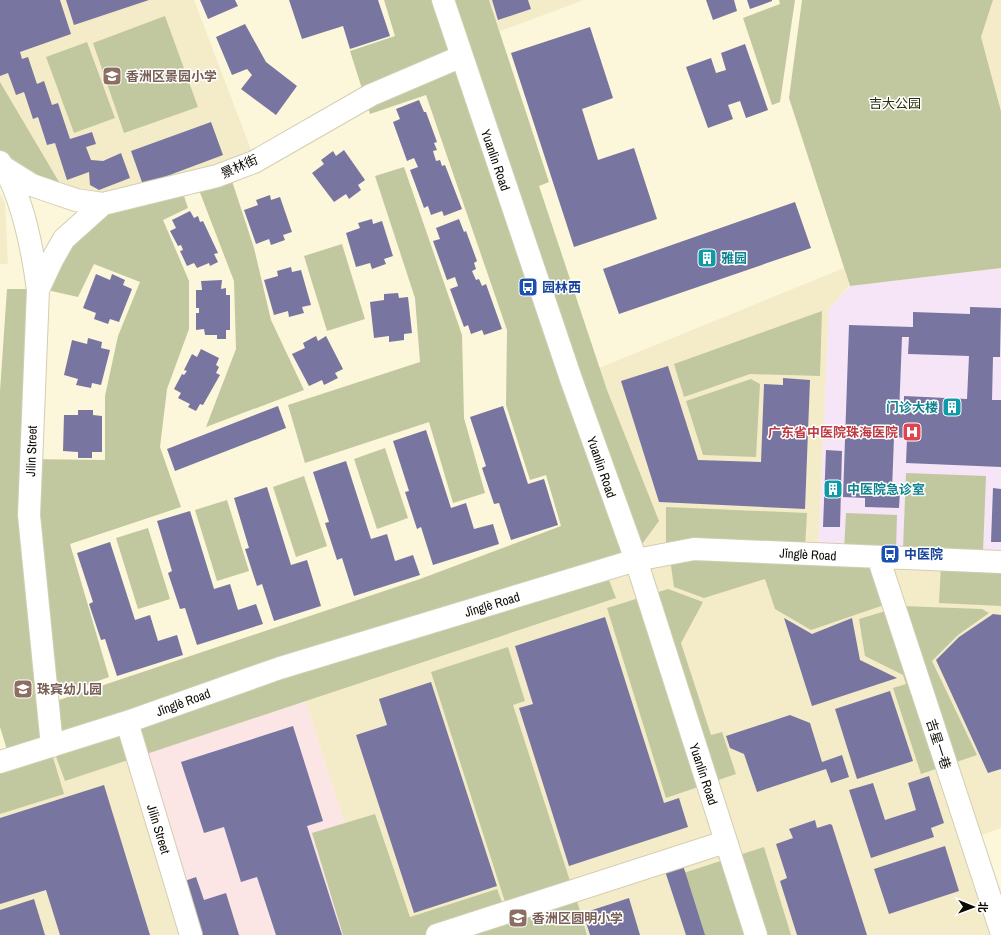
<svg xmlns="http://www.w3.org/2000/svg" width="1001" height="935" font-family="'Archivo Narrow','Noto Sans SC',sans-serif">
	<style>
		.built { fill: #f4ecc9 }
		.industrial { fill: #fbe5e5 }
		.medical { fill: #f6e5f7 }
		.green { fill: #c1c89f }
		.building { fill: #7876a0; fill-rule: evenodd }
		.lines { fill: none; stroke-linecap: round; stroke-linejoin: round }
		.minor-casing { stroke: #d3cdb2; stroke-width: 24 }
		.minor { stroke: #fff; stroke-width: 22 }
		.labels { text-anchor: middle; stroke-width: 3; stroke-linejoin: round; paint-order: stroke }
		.education-label { font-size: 13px; font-weight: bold; fill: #785e54; stroke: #fff; text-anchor: start }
		.park-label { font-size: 13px; fill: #292d08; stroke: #fff }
		.street-label { font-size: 13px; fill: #0d0b04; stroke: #fff }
		.culture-label { font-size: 13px; font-weight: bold; fill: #0d838f; stroke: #fff; text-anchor: start }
		.transit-label { font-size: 13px; font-weight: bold; fill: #164399; stroke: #fff; text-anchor: start }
		.health-label { font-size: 13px; font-weight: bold; fill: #be3a42; stroke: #fff; text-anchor: end }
	</style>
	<rect width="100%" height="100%" fill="#fcf6da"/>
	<path class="built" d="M0,0H194L255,160L77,200L0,152Z
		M443,0H584L458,47Z
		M993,0H1001V110L981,37Z
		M0,194L5,202L8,264H0Z
		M844,268L849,286L829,309L818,554L1001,563V828L971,839L1001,935H380L294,664L636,561L572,379Z
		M127,723L191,935H0V762Z"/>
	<path class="industrial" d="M294,664L380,935H192L127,723Z"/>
	<path class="medical" d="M1001,268V562L818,554L829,309L850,286Z"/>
	<path class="green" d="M384,0H489L549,182L539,186L607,390L659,521L631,559L56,739L53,702L420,579L561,526L546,475L530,480L506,405L507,330L426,95L370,114L350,51L395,36Z
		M779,0H795L780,102L772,105L743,18L780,4Z
		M802,0H993L981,37L1001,111V268L850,286L789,98Z
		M165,16L198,107L124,133L93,43Z
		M87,42L115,118L74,133L46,57Z
		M0,82L62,187L0,161Z
		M404,167L462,335L464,418L485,493L453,503L429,422L305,463L288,405L420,362L415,298L375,176Z
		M231,178L254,248L271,320L304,390L206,427L236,349L234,281L199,190Z
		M183,193L188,208L163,220L189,281V329L167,389L160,447L181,507L70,544L109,677L42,701L47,740L8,753L0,727V391L7,289H29L24,459L105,460V396L118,336L140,282L94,264L78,297L47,290L69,245L109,210Z
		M342,244L365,319L327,331L304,256Z
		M822,311L820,376L750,374L684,397L674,364Z
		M751,379L760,384L756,457L703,455L686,401Z
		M385,448L408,518L377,529L354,459Z
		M906,473L986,476L983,552L903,549Z
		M304,476L327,546L296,557L273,487Z
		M227,500L249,571L217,581L195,510Z
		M666,507L807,513L805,548L666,547Z
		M846,513L897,515L896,551L844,549Z
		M148,528L170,599L138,609L116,538Z
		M670,559L874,562L887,604L811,630L775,609L765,579L704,598L674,587Z
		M941,565L1001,567V606L939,603Z
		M607,575L616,598L65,781L55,754L279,675Z
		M668,589L703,602L681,643L711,735L722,732L736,774L666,798L607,608Z
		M902,606L982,609L989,613L958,635L932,661L977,755L921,774L893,688L906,684L903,675L865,656L859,619Z
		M508,647L525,701L513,705L571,884L506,905L431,672Z
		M52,754L64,794L0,814V770Z
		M375,814L410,917L497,889L505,910L573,887L587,935H343L312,833Z
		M764,847L791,935H689L671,877Z"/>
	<path class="building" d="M0,0H60L71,34L20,52L22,59L28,57L37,84L44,81L52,105L58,103L70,139L92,132L96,144L86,147L91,160L103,161L121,153L130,178L99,190L90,185L89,172L67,180L55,143L47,145L38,117L33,119L24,92L16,95L8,73L0,76Z
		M66,0H149L74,25Z
		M200,0H235L238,6L208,19Z
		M289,0H378L390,36L350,49L343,26L302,39Z
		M492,0H528L531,9L498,20Z
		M706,0H734L737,11L713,20Z
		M747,0H772V1L750,9Z
		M245,24L266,62L297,86L276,115L241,89L252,75L247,69L232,75L216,37Z
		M590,27L613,98L582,109L598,160L634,148L657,219L574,247L511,53Z
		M745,44L768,110L746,118L740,101L728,105L733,119L708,128L686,67L711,58L716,73L726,70L721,53Z
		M419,100L424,112H426L437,142L434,143L437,150L433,151L436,161L440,160L442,166L445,165L462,209L444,216L442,211L431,215L428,206L424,208L410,170L418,167L414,158L407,161L393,122L400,119L396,109Z
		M211,122L223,155L143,185L131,151Z
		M344,150L365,180L358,185L361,190L349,199L346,194L334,202L312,173L324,164L321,160L333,151L336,156Z
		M270,195L271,200L280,197L292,232L283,235L285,240L271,245L269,239L256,244L244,210L258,205L256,200Z
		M795,202L811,248L619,314L603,269Z
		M190,211L194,218L198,216L200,222L203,221L218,253L214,254L218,262L210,266L209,263L197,268L194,263L187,266L180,251L183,250L181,245L178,246L170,231L176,228L172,220Z
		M372,219L373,224L382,221L393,256L384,259L386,264L372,269L370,263L356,267L346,233L360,228L358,223Z
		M459,219L464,232L466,231L477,261L474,263L476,269L472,271L476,280L479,279L482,286L486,284L502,329L484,335L482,330L471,334L468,325L464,327L450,289L458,286L455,277L447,280L433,241L440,239L436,228Z
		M291,267L292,272L301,270L311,305L302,307L304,313L289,317L288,311L274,315L264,280L278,276L277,271Z
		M96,274L110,280L112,274L125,280L123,285L132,289L119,322L110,319L108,324L94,319L96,313L83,308Z
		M222,280L221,289L226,288V295H230V330H226V339H217V335H205L204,329L196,330V313H199V308H196V290H202L201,281Z
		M398,293L399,298L408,297L412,333L404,334V340L389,342V336L374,338L370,302L384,300V294Z
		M970,307L1001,308L1000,357H993L992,400H1001V467L906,463L907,438L894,437L892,490L900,491L899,508L865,507V498L843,497L849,325L913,327V312L970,314ZM902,337H909L908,354L969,356L967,399L904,396V414H899Z
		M316,336L318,341L326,336L343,369L335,373L338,378L324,385L322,380L309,386L292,354L305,348L303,343Z
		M88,338L102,342L101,348L110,350L101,385L92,383L91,388L76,385L78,379L64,375L72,340L87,344Z
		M201,349L219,358L216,365L219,367L216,373L220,375L203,405L200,404L196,411L188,407L190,404L178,398L181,393L174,389L182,374L184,375L187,371L184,370L192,354L197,357Z
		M668,366L698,460L761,462L764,384L783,385V378L810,380L805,509L659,502L621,381Z
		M278,406L286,428L175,471L167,449Z
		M503,406L528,484L544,479L558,525L511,540L499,503L494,504L482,468L486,466L470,417Z
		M78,410H93V415L102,416V452H92V458H78V452L63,451L64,415H78Z
		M426,430L451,508L466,503L474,529L493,524L499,544L433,565L421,527L417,529L405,492L409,491L393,441Z
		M826,450L842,451L840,527H823Z
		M346,461L371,539L387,534L395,561L413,555L420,575L354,596L342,558L337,560L325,523L329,522L313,472Z
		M267,487L291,565L307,560L321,606L274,621L262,584L257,586L245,549L249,548L234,498Z
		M993,488L1001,489V542H991Z
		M190,511L214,589L230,584L238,610L256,604L263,624L197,645L185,608L180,609L168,573L172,571L157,521Z
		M110,542L135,620L150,615L158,641L177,635L183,655L117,676L105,639L101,640L89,604L93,602L77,553Z
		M993,614L1001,615V769L988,773L936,660L959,637Z
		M605,617L664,803L679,798L688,827L569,866L519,708L533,704L515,646Z
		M784,618L812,634L852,618L860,660L897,678L812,706Z
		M431,682L497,886L414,913L356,735L387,725L379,699Z
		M890,691L913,761L857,779L835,709Z
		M790,715L810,723L822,762L842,755L849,777L831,783L826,769L757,792L744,754L730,748L726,736Z
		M293,726L323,821L307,826L342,935H276L257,877L241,882L224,827L204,833L181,762Z
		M929,776L944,823L931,828L934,837L871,858L849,790L873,783L885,820L916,810L908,783Z
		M104,785L150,935H60L46,890L0,904V818Z
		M815,820L817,828L830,824L832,825L867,935H797L780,881L787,878L776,844L793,838L789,829Z
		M945,846L959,891L889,914L874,869Z
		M682,862L705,935H686L664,868Z
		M196,877L204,900L226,893L239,935H195L179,883Z
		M629,898L640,935H590L583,913Z
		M34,899L45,935H0V910Z"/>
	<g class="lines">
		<g class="minor-casing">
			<path id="minor" d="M443,0L571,379L636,560L756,935
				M0,162C22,193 33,252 38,290L29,515L52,746
				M5,168L32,185L55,193L76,200L103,204L217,176L254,162L371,95L460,57
				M38,290L52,260L64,239L103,204
				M878,557L1001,931
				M127,722L191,935
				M0,762L127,722L280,668L636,560L694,549L1001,562
				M437,935L725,842"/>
		</g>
		<use href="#minor" class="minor"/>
	</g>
	<defs>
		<g id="school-square" transform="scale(1)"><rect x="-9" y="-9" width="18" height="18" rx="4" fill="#8d6e63" stroke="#fff"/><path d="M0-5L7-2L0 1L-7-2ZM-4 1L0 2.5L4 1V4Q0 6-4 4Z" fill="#fff"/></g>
		<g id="building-square" transform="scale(1)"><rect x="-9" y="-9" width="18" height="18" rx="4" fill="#0f9aa8" stroke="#fff"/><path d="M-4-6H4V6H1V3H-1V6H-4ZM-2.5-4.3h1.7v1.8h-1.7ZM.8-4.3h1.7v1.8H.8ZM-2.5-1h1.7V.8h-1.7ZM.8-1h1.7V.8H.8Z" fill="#fff"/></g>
		<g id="bus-square" transform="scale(1)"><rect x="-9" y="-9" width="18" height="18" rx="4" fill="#1a4fb4" stroke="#fff"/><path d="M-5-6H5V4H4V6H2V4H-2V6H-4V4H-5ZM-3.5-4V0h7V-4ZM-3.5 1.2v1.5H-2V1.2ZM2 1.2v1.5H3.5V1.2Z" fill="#fff"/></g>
		<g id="hospital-square" transform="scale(1)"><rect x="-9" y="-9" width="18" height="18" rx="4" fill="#e0444e" stroke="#fff"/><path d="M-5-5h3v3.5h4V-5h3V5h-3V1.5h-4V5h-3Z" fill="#fff"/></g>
	</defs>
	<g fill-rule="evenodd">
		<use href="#school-square" x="112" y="76"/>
		<use href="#building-square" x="707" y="258"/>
		<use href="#bus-square" x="528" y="287"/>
		<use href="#building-square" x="952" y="407"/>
		<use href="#hospital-square" x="912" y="432"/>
		<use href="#building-square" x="833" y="489"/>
		<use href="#bus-square" x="890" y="554"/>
		<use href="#school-square" x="23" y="689"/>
		<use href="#school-square" x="518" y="918"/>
	</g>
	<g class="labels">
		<g class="education-label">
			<text x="126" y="81">香洲区景园小学</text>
			<text x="37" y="694">珠宾幼儿园</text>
			<text x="532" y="923">香洲区圆明小学</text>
		</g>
		<g class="park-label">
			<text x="895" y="108">吉大公园</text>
		</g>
		<g class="street-label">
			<text transform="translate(496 160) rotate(71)" y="5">Yuanlin Road</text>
			<text transform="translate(239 166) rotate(-24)" y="5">景林街</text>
			<text transform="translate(31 451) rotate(-88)" y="5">Jilin Street</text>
			<text transform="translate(602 467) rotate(71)" y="5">Yuanlin Road</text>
			<text transform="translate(808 554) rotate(3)" y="5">Jǐnglè Road</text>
			<text transform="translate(492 604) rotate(-17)" y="5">Jǐnglè Road</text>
			<text transform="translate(183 702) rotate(-20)" y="5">Jǐnglè Road</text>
			<text transform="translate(939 744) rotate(72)" y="5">吉星一巷</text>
			<text transform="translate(704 774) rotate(72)" y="5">Yuanlin Road</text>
			<text transform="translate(159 829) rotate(73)" y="5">Jilin Street</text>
		</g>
		<g class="culture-label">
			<text x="721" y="263">雅园</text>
			<text x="938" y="412" text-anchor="end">门诊大楼</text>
			<text x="847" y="494">中医院急诊室</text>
		</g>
		<g class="transit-label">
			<text x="542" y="292">园林西</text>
			<text x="904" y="559">中医院</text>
		</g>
		<g class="health-label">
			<text x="898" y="437">广东省中医院珠海医院</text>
		</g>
	</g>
	<g transform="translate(973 907) rotate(91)" stroke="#ffffff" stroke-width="3" paint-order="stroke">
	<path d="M0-3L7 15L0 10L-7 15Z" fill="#0d0b04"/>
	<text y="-6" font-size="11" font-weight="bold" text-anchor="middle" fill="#0d0b04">北</text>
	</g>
</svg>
